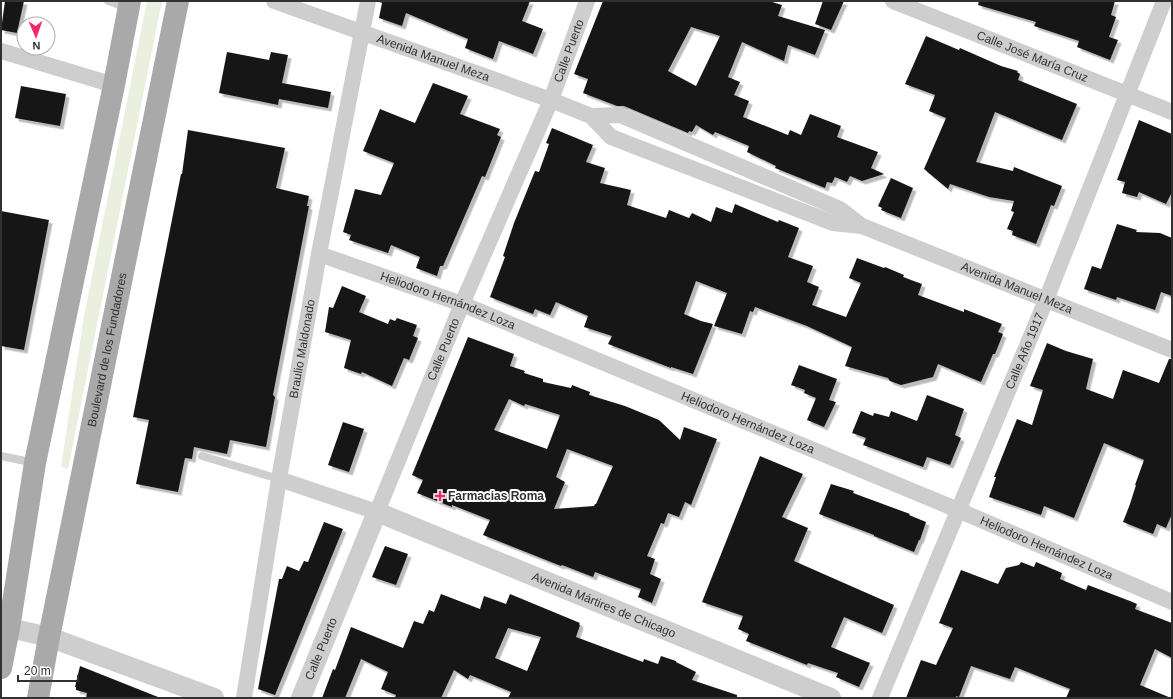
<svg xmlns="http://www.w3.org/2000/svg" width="1173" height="699" font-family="Arial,sans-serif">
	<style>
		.green { fill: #ebefdf }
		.building { fill: #181818; fill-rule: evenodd; filter: url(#shadow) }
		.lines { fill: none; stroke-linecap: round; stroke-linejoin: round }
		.service { stroke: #cecece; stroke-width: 8 }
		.minor { stroke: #cecece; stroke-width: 16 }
		.tertiary { stroke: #cecece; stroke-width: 20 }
		.primary { stroke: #a9a9a9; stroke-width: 22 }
		.poi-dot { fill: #f42869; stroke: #fff; stroke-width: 1.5 }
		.labels { text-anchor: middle; stroke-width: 4; stroke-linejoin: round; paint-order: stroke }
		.street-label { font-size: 12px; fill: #313131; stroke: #fff }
		.poi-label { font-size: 12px; font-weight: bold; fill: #313131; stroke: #fff; text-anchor: start }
	</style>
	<defs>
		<filter id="shadow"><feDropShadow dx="3.5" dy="3.5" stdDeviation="0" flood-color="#0004"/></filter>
	</defs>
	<rect width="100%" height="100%" fill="#fff"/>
	<path class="green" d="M147,1H162L68,469L61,467L84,316Z"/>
	<path class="building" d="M5,1H24L17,33L1,30Z
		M377,1H530L522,21L543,29L533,54L499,41L493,59L465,48L468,39L406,13L402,26L379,18L382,3Z
		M603,1H769L782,5L778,16L825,30L815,55L788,45L784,61L742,42L728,77L740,82L734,95L749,101L743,117L788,135L790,130L801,135L810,114L841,126L837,137L878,152L871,168L884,174L862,181L850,176L847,182L835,177L832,183L827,182L825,188L775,168L776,166L747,152L749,146L715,132L713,135L696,125L692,132L689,131L688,133L624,106H617L583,93L588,79L574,74ZM691,27L720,36L696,86L668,71Z
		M823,1H844L831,30L815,24Z
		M979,1H1115L1111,15L1116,17L1109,37L1118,40L1110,60L1077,47L1079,41L1034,26L1036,22L978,5Z
		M926,36L959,50L960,48L1001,66L1018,71L1017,72L1020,74L1018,80L1077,104L1062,140L995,112L976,162L1013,171L1014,167L1062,186L1054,206L1051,205L1036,244L1012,235L1013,231L1007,229L1014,212L1011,211L1014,201L989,197L950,184L948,189L924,169L946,118L929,111L935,95L905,84Z
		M227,52L269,60L271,52L288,55L282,83L331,92L328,108L279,99L278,105L219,93Z
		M433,83L468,96L460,114L500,129L497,135L501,137L485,177L482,176L443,266H440L437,276L416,268L420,257L391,245L388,253L349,240L351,235L343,232L355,189L381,195L394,163L363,151L380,109L415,123Z
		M21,86L66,94L60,126L15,118Z
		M1139,120L1172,134V192L1166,204L1139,192L1137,197L1122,193L1125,182L1117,180Z
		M552,128L593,145L586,162L605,168L600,183L631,190L627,205L666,218L669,210L689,218L692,213L711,222L716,207L732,213L735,204L778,222L779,220L799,228L788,257L813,266L807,282L819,287L812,305L846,317L861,283L849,278L857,258L884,268L885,267L904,275L903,277L922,284L918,295L964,312V309L1002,324L998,332L1003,334L995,354H993L981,382L938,364L933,377L901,385L890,381L888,378L845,366L852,347L807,326L755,307L753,312L750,311L742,334L714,326L727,293L696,281L684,314L701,321L713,324L693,374L671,367V368L608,344L612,336L584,327L588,316L556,302L550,315L535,309L533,314L490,297L505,257L503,256L514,223L535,171L539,172L549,144L546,143Z
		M188,130L285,148L276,188L309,196L307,206H309L273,395L275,397L266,447L230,440L227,454L194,447L192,459L185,458L178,492L136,484L149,420L133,417L181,174H182Z
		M891,178L913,188L901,218L881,210L882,208L878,206Z
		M1,211L49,220L24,350L1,346Z
		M1117,224L1137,230L1136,232L1160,233L1172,238V296L1161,292L1155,310L1117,297L1116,300L1084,289L1092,266L1101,269Z
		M342,286L366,296L359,312L388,324L390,319L395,321L397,318L417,325L413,336L418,338L409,360L404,358L392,386L362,372L361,374L344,368L351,340L325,332L329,307L333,308Z
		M468,337L514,354L510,366L525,371L524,373L543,379V382L571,388L572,385L590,392L589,395L625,406L659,420L680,440L684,427L717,439L691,505L685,502L679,517L668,513L664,524L661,523L647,556L655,559L650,574L661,579L652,603L638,597L641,589L595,572L593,577L562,565L561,566L483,535L490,520L452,505V507L417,493L423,480L412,475ZM509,399L524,406L525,404L560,415L547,449L494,430ZM567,449L613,466L596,504H595L594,506L554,509L565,482L556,477Z
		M1047,343L1066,351L1093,359L1086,389L1113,399L1123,370L1159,383L1169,359H1172V514L1166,528L1157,524L1153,534L1123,522L1130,504L1136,485H1135L1144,460L1104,443L1074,518L1044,506L1041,515L989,497L996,477H994L1017,419L1032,425L1043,390L1030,386Z
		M799,365L837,379L829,400L836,402L824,427L807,420L816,398L804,393L805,390L791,385Z
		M927,395L964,409L955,435L961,438L950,465L927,457L923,467L863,445L866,438L852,433L861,411L873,416L874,413L889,417L891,411L917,421Z
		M343,422L364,429L349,472L328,465Z
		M760,456L803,474L782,517L808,528L794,561L894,605L882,633L844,617L831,647L870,663L859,687L836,677L838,673L808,663L807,665L746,641L749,634L738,629L743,616L702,602Z
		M831,484L854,491L853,493L910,514L909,515L926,522L920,540H919L914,552L874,536V535L819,514Z
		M324,522L343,529L275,695L258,689L279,579H282L287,566L299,571L304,561L308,562Z
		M385,546L408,554L396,585L372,577Z
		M1021,562L1034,567L1036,562L1062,573L1060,579L1086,590L1088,585L1130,601L1137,604L1135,609L1172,623V658L1155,649L1140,685L1171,698H1066L1070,689L1015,667L1010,679L971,666L959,697L956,696V698H906L921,660L936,665L953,628L939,623L961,570L998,584L1006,568L1019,565Z
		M441,594L480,609L484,596L506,604L510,594L580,623L579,624L580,625L576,637L643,662L644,659L658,664L661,656L676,661V662L696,672L692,680L737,695V698H508L511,692L470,675L468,679L454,670L441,698H395L396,695L381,689L388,672L361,659L345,698H322L333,669L335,670L351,627L403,648L414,621L423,624L429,610L434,612ZM508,628L541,637L527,671L495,658Z
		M80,666L158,697V698H86L87,693L76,690V687H75Z"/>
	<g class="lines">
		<path class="service" d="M108,1L128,8
			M1,456L35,463
			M202,456L279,479"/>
		<g class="minor">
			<path id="s1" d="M274,1L551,100L591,116L620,115L840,209L862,226L1172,350"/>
			<path id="s2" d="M893,1L1172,112"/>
			<path d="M1,51L114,85"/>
			<path d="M591,116L611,137L833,223L862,226"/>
			<path id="s3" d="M319,254L462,304L958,510L1172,602"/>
			<path id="s4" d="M279,479L377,512L462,304L551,100L587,1"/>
			<path id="s5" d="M244,698L279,479L319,254L368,1"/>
			<path id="s6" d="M880,698L1046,300L1164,1"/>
		</g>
		<g class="tertiary">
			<path d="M1,626L49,637L214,698"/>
			<path id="s7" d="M301,698L377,512L831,698"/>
		</g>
		<g class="primary">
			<path d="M1,668L9,628L35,463L114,85L130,1"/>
			<path id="s8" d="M38,698L49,637L178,1"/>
		</g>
	</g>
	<path class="poi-dot" d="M438 490h4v4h4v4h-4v4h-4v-4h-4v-4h4z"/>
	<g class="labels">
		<g class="street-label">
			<text dy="4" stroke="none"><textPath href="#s4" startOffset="603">Calle Puerto</textPath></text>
			<text dy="4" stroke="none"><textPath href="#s2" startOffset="150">Calle José María Cruz</textPath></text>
			<text dy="4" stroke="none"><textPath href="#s1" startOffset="169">Avenida Manuel Meza</textPath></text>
			<text dy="4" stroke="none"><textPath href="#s1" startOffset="800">Avenida Manuel Meza</textPath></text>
			<text dy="4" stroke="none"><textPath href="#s3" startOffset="137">Heliodoro Hernández Loza</textPath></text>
			<text dy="4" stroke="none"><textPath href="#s8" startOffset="355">Boulevard de los Fundadores</textPath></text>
			<text dy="4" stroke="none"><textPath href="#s5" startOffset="354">Braulio Maldonado</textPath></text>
			<text dy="4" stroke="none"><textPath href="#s4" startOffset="279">Calle Puerto</textPath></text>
			<text dy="4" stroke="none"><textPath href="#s6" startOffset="376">Calle Año 1917</textPath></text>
			<text dy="4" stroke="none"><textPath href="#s3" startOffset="461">Heliodoro Hernández Loza</textPath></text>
			<text dy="4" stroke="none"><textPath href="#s3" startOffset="785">Heliodoro Hernández Loza</textPath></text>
			<text dy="4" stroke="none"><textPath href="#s7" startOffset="446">Avenida Mártires de Chicago</textPath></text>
			<text dy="4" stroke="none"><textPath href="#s7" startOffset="53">Calle Puerto</textPath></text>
		</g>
		<g class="poi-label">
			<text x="448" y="500">Farmacias Roma</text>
		</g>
	</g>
	<rect width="1173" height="699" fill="none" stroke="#313131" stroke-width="4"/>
	<g transform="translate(36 36) rotate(178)"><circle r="19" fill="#ffffff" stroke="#adadad"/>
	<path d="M0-3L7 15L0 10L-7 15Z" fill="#f42869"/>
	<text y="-6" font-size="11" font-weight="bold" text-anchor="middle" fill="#313131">N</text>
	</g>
	<path d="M18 675v6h60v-6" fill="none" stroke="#313131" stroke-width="2"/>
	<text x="24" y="675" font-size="12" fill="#313131" stroke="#ffffff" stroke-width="3" paint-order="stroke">20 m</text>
</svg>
